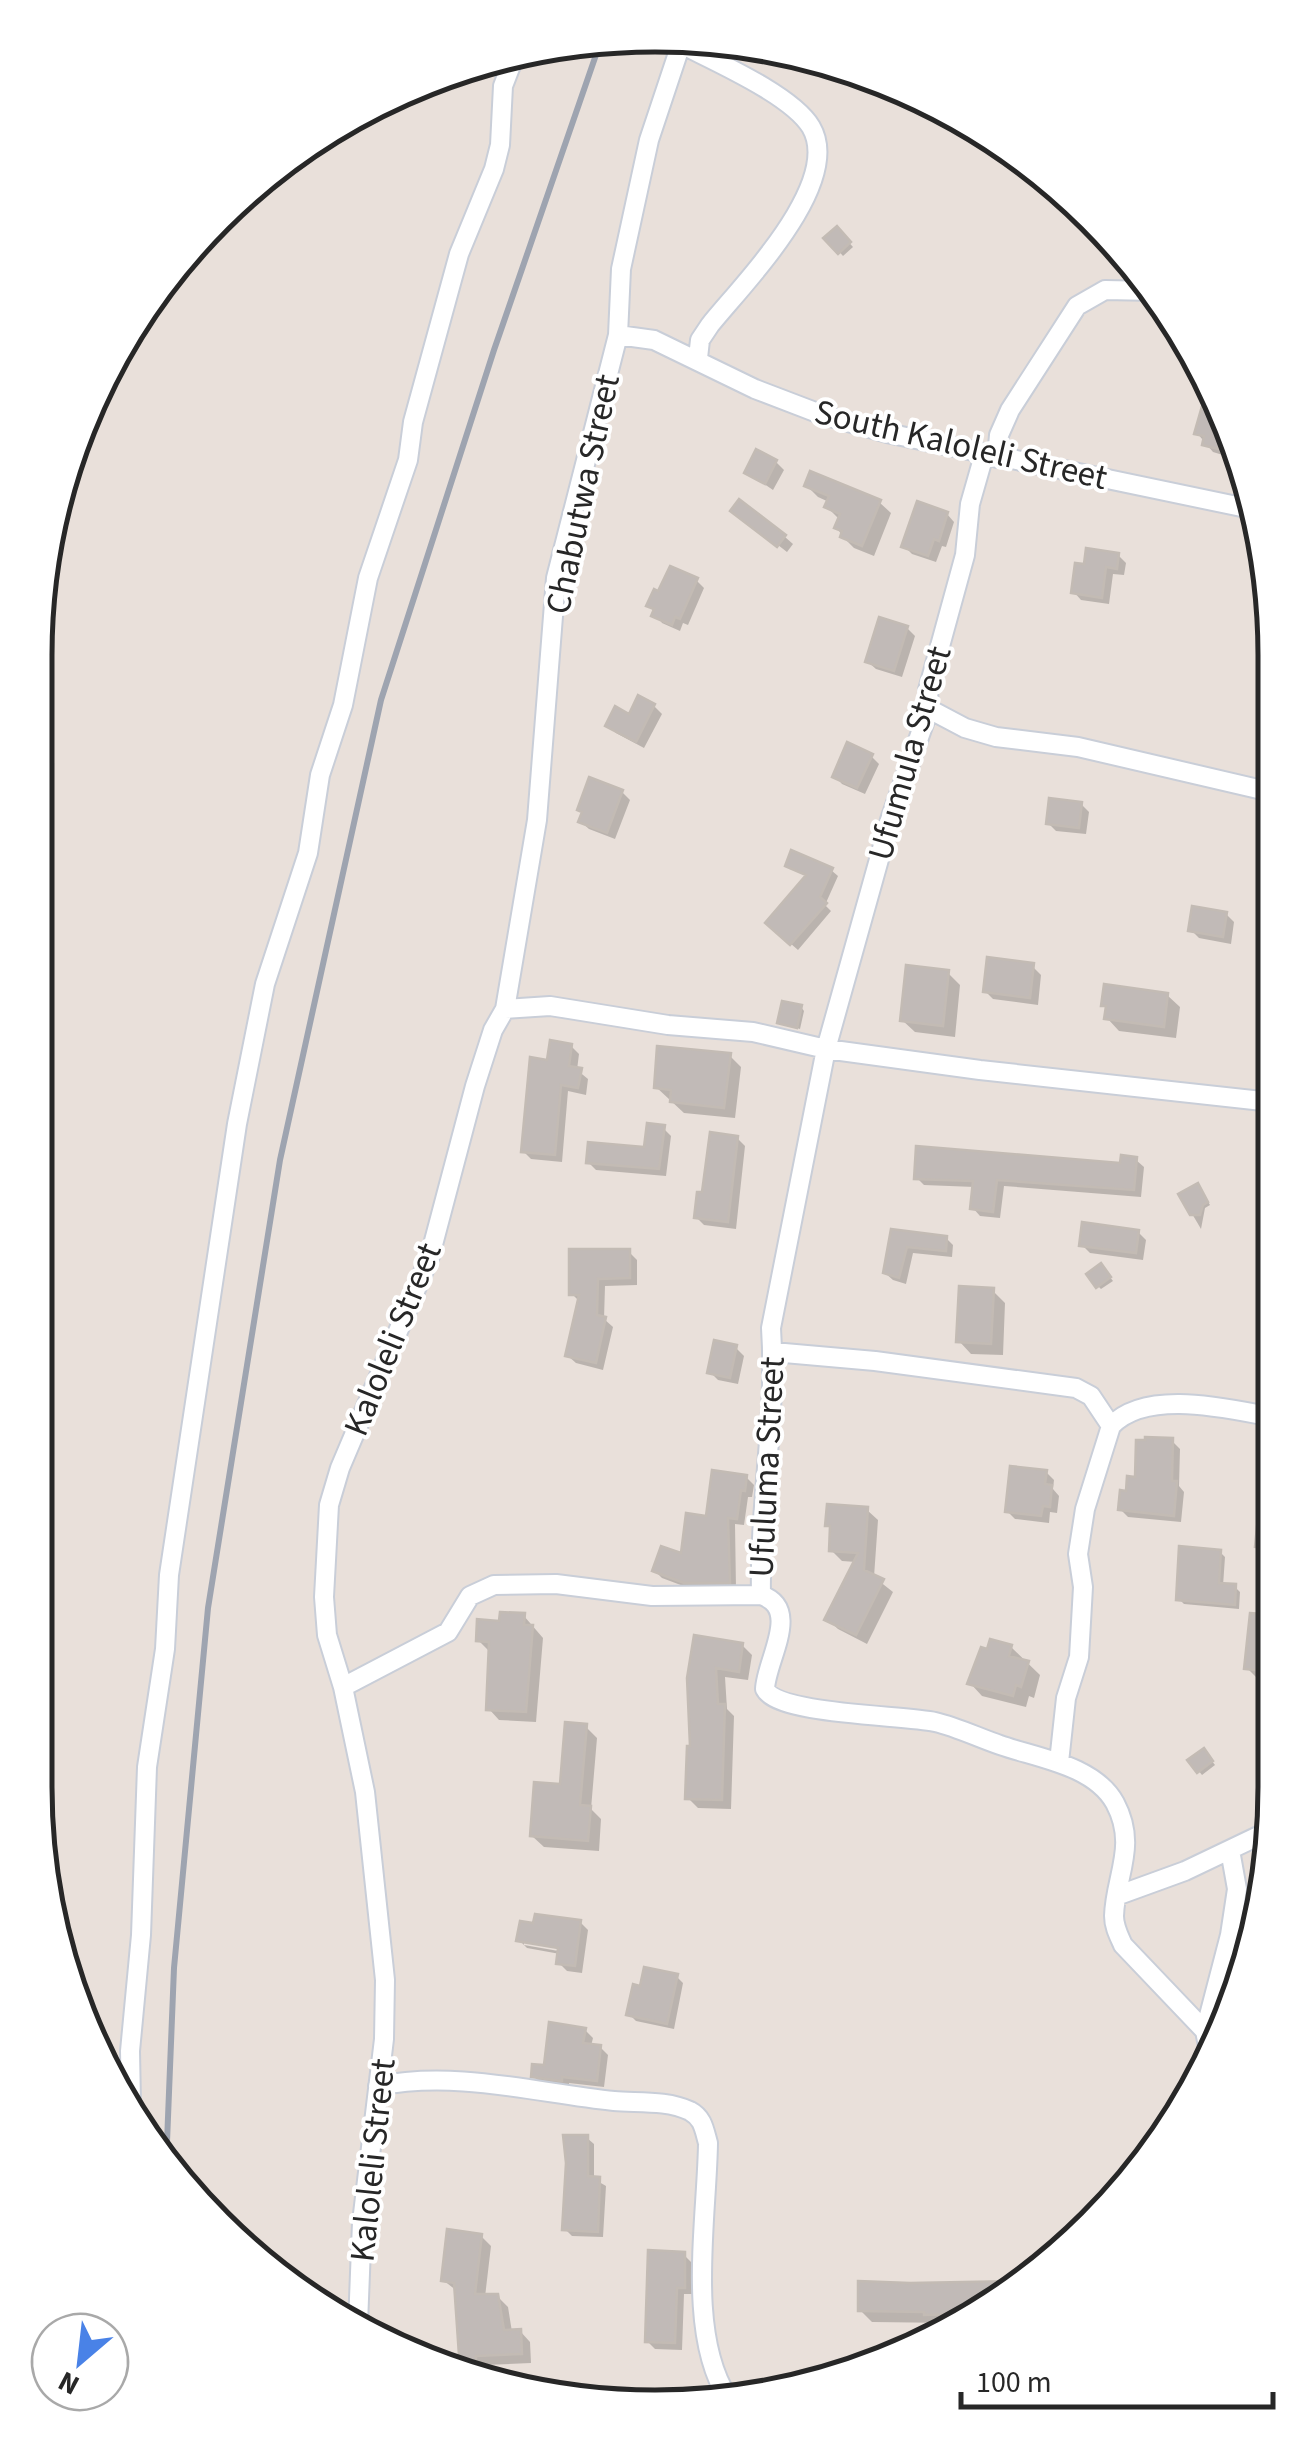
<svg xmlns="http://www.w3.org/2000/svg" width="1311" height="2442" font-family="'Source Sans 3',sans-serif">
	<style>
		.shadow { fill: #0003; fill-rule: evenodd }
		.building { fill: #c1bab7; stroke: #c3bbb4; stroke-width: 2.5 }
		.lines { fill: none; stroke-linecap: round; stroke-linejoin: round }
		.street-casing { stroke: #c9ced8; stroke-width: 22 }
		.street { stroke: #fff; stroke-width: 18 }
		.rail { stroke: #9ea4b0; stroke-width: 6 }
		.labels { text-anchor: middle; stroke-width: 8; stroke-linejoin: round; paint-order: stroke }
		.street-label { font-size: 35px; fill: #272727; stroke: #fff }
		.rim { fill: none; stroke: #272727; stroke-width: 5 }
	</style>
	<rect width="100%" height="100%" fill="#e9e0da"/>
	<path class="shadow" d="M837,229L853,247L843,256L827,238Z
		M1204,409L1223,415L1238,446L1229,444L1226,456L1213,452L1197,433Z
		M776,462L784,470L773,490L747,472Z
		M807,486L879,502L891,513L874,556L854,548L843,537L837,528L840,520L827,507L829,502L818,497Z
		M738,514L785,537L793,544L787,552Z
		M947,514L954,522L946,547L942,546L936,562L912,554L904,546Z
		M1118,555L1126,563L1124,575L1113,574L1109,604L1081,600L1074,592Z
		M696,580L704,588L688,625L683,623L680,631L662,623L649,605Z
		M907,628L915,636L902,677L876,669L868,662Z
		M654,706L662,714L644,748L616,733L608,725Z
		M871,756L879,764L865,794L842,784L835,776Z
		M622,792L630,800L615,839L589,829L581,822Z
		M1081,804L1089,812L1086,834L1056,831L1048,823Z
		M788,865L831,870L838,876L825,905L831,911L798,950L774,929L808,877Z
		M1226,914L1234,922L1231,944L1199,938L1191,930Z
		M1033,967L1041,975L1038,1005L993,999L985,991Z
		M948,973L960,985L955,1037L915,1032L902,1020Z
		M1167,995L1180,1007L1176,1038L1119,1031L1107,1018L1108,1009L1104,1005Z
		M801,1007L804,1011L800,1029L780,1022Z
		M571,1046L579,1054L577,1070L588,1079L586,1095L568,1091L562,1162L531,1159L523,1151L549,1063Z
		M729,1055L741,1067L735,1118L684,1113L656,1087Z
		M663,1128L671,1136L666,1176L596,1170L588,1162L647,1150Z
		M737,1138L745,1146L736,1229L704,1225L696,1217L704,1195Z
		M1136,1160L1144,1167L1141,1197L1004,1186L1000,1218L980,1216L973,1208L975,1187L924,1185L917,1178L1122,1166Z
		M1201,1190L1210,1205L1205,1208L1201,1229L1181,1195Z
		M1265,1219H1273V1273L1259,1265Z
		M893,1232L946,1238L953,1245L952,1257L913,1253L906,1284L893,1280L885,1273Z
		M1138,1232L1146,1240L1143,1260L1090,1253L1082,1245Z
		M629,1252L637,1260V1285L605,1286L604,1319L613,1327L603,1370L576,1363L568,1356L580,1302L572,1294Z
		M1104,1269L1113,1281L1101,1289L1098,1286Z
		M993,1291L1005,1303L1003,1355L971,1354L959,1341Z
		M736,1348L744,1356L738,1384L718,1380L710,1372Z
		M1262,1360L1273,1362V1399L1266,1398L1258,1390Z
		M1172,1441L1180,1449L1179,1486L1184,1492L1181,1522L1128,1517L1120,1509L1137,1480Z
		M1265,1449L1274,1450V1558L1268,1557L1258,1546Z
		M1046,1472L1054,1480L1053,1489L1059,1496L1057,1513L1050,1512L1049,1523L1015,1519L1007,1511Z
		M746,1477L754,1485L752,1497H748L744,1525L735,1524L736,1589L694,1590L662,1578L655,1571L683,1557L709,1519Z
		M867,1510L878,1520L874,1577L893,1592L867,1644L838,1629L827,1619L856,1562L842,1561L831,1550L832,1529L828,1525Z
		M1220,1552L1225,1557L1223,1586L1235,1587L1240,1592L1239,1609L1184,1604L1179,1599Z
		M524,1616L543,1638L536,1722L499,1720L489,1709V1651L478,1640L502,1624Z
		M1252,1616L1274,1618V1679L1257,1678L1247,1668Z
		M742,1645L752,1655L748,1680L725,1677L727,1709L734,1716L731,1809L698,1808L688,1798L692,1749L689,1679Z
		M1011,1647L1040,1675L1034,1698L1029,1696L1026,1707L982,1696L970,1683Z
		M586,1727L597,1738L591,1809L601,1819L599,1851L544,1847L532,1836L562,1787Z
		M1204,1751L1215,1765L1202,1775L1191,1761Z
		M580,1922L588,1930L582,1973L567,1971L559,1963L560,1954L527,1948L519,1940ZM524,1939L571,1948L570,1953L524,1945Z
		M676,1976L683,1983L674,2029L636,2021L629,2014L642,1989Z
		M585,2030L593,2038L591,2046L600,2047L608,2055L604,2087L569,2083V2088L541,2084L534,2076L547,2068Z
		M587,2138L594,2144V2179L606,2186L603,2237L572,2236L565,2229Z
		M481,2236L491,2246L485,2297L497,2296L508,2307L512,2332L520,2331L530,2342L531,2363L485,2365V2381L447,2364V2360H461L457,2291L443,2280Z
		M684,2255L692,2263V2294H684L682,2350L655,2349L647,2341Z
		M861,2283L1015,2284L952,2323L872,2322L860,2310Z"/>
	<path class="building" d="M837,226L851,242L838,254L823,238Z
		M1202,406L1221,412L1236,442L1221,437L1218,449L1202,445L1204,436L1194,434Z
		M756,449L777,460L765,484L744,473Z
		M810,471L881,500L862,546L840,537L842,531L834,528L840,514L824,507L829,496L804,486Z
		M739,499L786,535L777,547L730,511Z
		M917,501L948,512L939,541L934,539L928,556L901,547Z
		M1086,548L1119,553L1117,569L1106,567L1102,598L1071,593L1075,563L1084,564Z
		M670,566L698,578L680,619L675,617L672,625L651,616L654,609L646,606L654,589L658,591Z
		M879,617L908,626L894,671L865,662Z
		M638,695L655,704L636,742L605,726L615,706L629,714Z
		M847,742L873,754L857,788L832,777Z
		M589,777L623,790L607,833L578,822L582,812L577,810Z
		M1049,798L1082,802L1079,828L1046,824Z
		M791,850L833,868L820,897L827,903L790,945L765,923L806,875L785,866Z
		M1192,906L1227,912L1223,937L1188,931Z
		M987,957L1034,963L1030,998L983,992Z
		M906,965L949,970L943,1026L900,1021Z
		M1104,984L1168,993L1164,1027L1104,1019L1106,1006H1101Z
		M782,1001L802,1005L797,1028L777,1023Z
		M550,1040L572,1044L569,1066L582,1068L578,1088L561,1085L555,1155L521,1152L530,1057L547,1060Z
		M657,1046L731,1053L724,1108L670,1102L671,1090L654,1088Z
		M647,1123L665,1125L659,1169L586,1163L588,1142L644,1147Z
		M710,1132L738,1136L728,1222L694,1218L697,1192H702Z
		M916,1146L1120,1163L1121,1155L1137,1157L1134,1190L997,1180L993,1212L970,1209L973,1181L914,1179Z
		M1198,1183L1208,1202L1203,1205L1200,1215H1190L1178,1194Z
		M1082,1222L1139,1230L1136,1253L1079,1246Z
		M891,1229L947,1236L946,1251L907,1247L899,1278L883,1273Z
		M569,1249H630V1278L598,1279L597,1315L606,1317L596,1363L565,1356L579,1295H569Z
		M1101,1263L1111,1277L1096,1288L1086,1274Z
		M959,1286L994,1288L991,1344L956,1342Z
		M714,1340L737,1345L730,1378L707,1373Z
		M1145,1437L1173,1438L1172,1481H1177L1174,1516L1118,1510L1120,1490L1126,1491L1127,1476L1135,1477L1136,1440H1145Z
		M1010,1466L1047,1470L1045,1484L1052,1485L1050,1507L1043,1506L1041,1516L1005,1512Z
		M712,1470L747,1475L745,1491L741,1490L737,1519L728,1518L730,1583H684L652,1571L661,1546L681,1553L686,1513L706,1516Z
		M1262,1476L1274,1477V1549L1255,1547Z
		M827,1504L868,1507L864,1570L884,1579L856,1635L824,1620L858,1553L829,1551L830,1526H825Z
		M1179,1546L1221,1550L1219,1583L1236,1584L1235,1605L1176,1600Z
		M500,1612L525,1613L524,1625H533L526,1712L486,1710L489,1642L476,1641L477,1619L499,1621Z
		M1250,1613L1274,1615V1672L1244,1669Z
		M694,1635L743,1643L739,1672L716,1668L718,1704H725L722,1800L685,1799L687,1746H690L687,1678Z
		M990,1639L1012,1645L1009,1656L1029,1661L1021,1687L1016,1685L1013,1696L967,1684L981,1647L987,1649Z
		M565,1722L587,1724L580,1805L591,1806L588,1841L530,1836L534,1782L560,1784Z
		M1204,1748L1213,1761L1197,1773L1187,1760Z
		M535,1914L581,1920L575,1966L556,1964L558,1948L516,1941L520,1921L533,1923Z
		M644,1967L678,1974L667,2024L626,2015L633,1984L640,1986Z
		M549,2022L586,2028L583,2043L601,2045L597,2081L562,2077V2081L531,2077L532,2064L544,2065Z
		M563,2135H588V2176L600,2177L598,2232L562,2230L566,2163Z
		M447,2229L482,2234L475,2294H498L504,2330L521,2329L522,2354L476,2356V2377L460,2370L454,2283L441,2281Z
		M648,2250L685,2252V2288H677L675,2343L645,2342Z
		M858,2281L910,2283L1019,2281L966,2314L924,2315V2312L858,2311Z"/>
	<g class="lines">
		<g class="street-casing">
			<path id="street" d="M681,44C714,61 792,95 811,127C844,183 742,285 710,325L700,340L698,358
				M618,335L654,340L755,389L823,415L887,433L1256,510
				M984,455L970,504L965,555L928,690L929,709L890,820L826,1049L771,1328C777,1417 759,1505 761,1595C802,1609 766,1660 765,1689C777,1715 904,1715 935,1722C957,1727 979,1738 1000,1745C1037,1758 1094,1765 1115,1803C1138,1846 1115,1876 1114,1916C1114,1927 1119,1936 1123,1945L1205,2031L1210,2056
				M997,458L999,435L1010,410L1077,306L1105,290L1154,291
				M929,709L965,728L996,737L1078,747L1271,792
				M505,1009L550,1006L668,1025L753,1032L826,1049L980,1070L1272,1102
				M773,1352L875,1361L1076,1388L1091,1396L1111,1426
				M343,1687L448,1632L470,1596L494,1585L556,1584L652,1596L761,1595
				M1059,1762L1066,1698L1079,1657L1083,1587L1078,1554L1085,1509L1111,1426C1146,1388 1229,1409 1273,1417
				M1119,1895L1185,1871L1275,1828
				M1205,2031L1230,1935L1237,1889L1230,1850
				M378,2086C456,2070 536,2093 614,2101C638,2103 667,2100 690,2111C703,2118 704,2129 708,2143C707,2219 686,2333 728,2398
				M131,2103L130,2051L141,1935L147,1767L165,1649L169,1575L237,1124L265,984L308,853L320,775L343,705L368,578L408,460L413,422L459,254L494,169L500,145L503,86L515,55
				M358,2324L362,2222L384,2039L385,1980L365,1792L343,1687L327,1635L324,1597L329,1505L340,1468L430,1256L475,1086L493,1030L505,1009L537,820L556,578L618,335L621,269L649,140L681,44"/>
		</g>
		<use href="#street" class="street"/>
		<path class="rail" d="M166,2167L174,1968L208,1608L280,1160L381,700L494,350L598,49"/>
	</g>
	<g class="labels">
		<g class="street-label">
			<text transform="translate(961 444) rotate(13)" y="12">South Kaloleli Street</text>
			<text transform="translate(582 494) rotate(-78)" y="12">Chabutwa Street</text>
			<text transform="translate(909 753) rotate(-74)" y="12">Ufumula Street</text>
			<text transform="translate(392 1339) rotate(-68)" y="12">Kaloleli Street</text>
			<text transform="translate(766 1467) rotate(-87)" y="12">Ufuluma Street</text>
			<text transform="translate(372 2160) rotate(-84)" y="12">Kaloleli Street</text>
		</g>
	</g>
	<path d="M0 0H1311V2442H0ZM655 52H655A603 603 0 0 1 1258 655V1787A603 603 0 0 1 655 2390H655A603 603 0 0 1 52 1787V655A603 603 0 0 1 655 52Z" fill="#fff" fill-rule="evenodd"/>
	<path class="rim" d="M655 52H655A603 603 0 0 1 1258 655V1787A603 603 0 0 1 655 2390H655A603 603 0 0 1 52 1787V655A603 603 0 0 1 655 52Z"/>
	<g transform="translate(80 2362) rotate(208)"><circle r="48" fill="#ffffff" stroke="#a9a9a9" stroke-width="2.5"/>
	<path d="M0-8L18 38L0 25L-18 38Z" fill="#4982e7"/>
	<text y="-15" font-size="28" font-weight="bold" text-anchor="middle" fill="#272727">N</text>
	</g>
	<path d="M961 2392v15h312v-15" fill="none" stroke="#272727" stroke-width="5"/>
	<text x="976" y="2392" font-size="30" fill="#272727" stroke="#ffffff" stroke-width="8" paint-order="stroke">100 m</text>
</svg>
